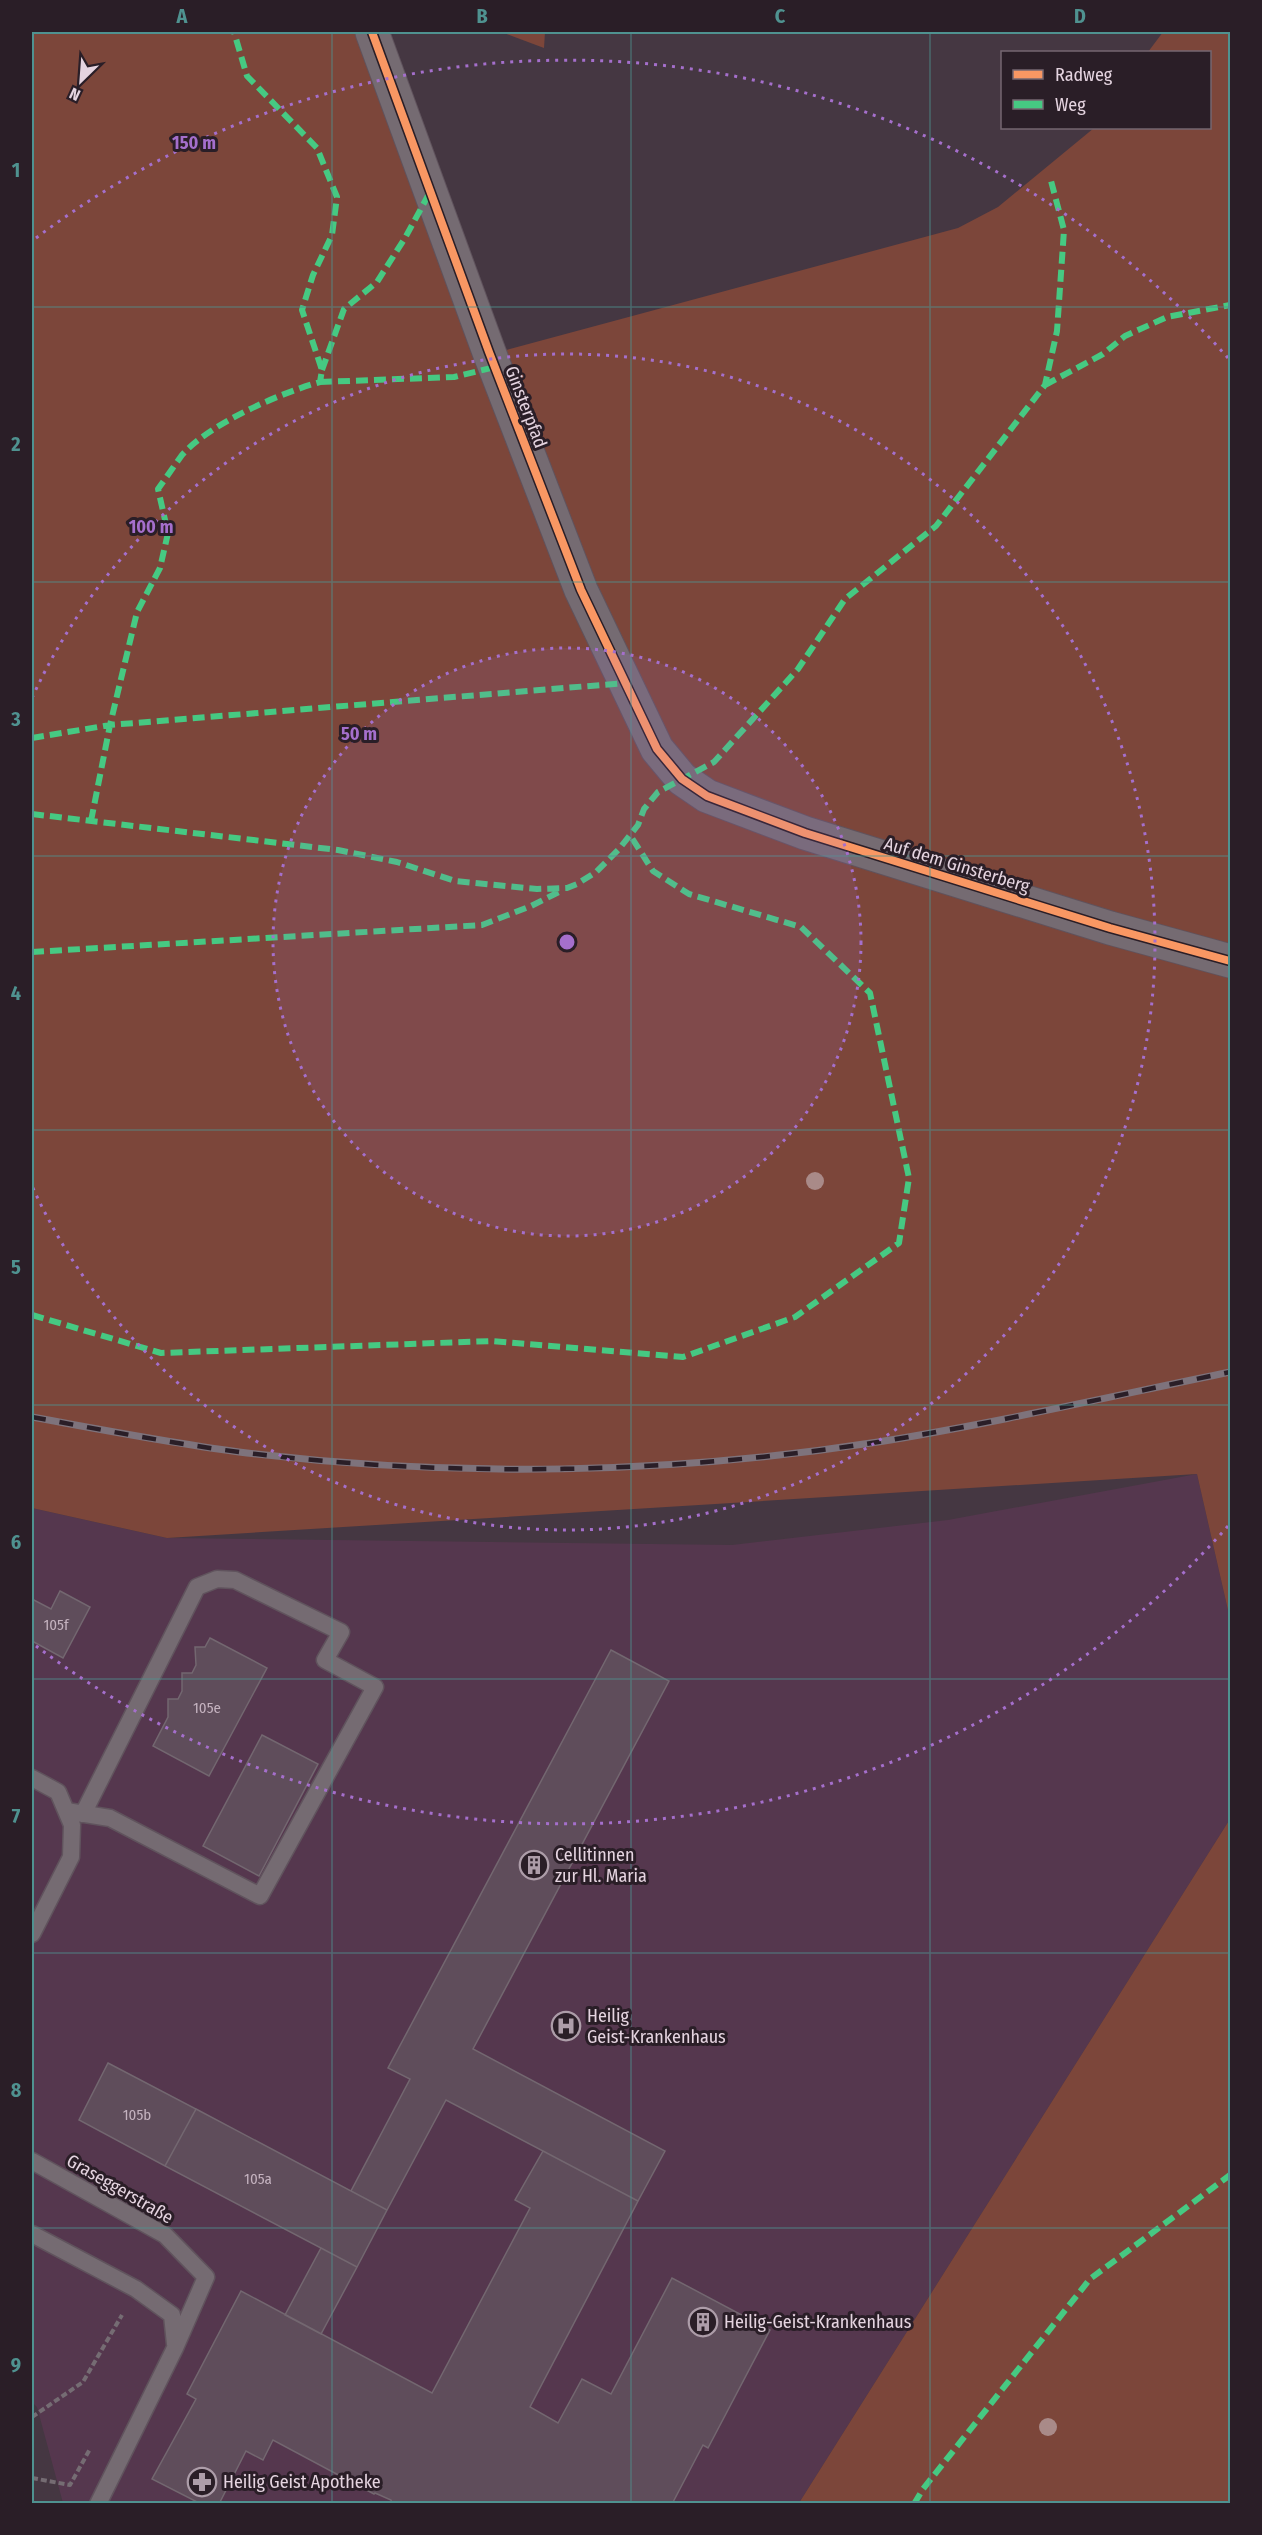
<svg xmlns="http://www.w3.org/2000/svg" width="1262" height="2535" font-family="'Fira Sans Condensed',sans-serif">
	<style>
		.built { fill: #55374e }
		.green { fill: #7c463a }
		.building { fill: #5f4d5b; stroke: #736770; stroke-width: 1.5 }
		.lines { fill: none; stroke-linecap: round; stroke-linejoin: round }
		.service-casing { stroke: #60535d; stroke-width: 19 }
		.minor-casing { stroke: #60535d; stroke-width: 35 }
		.path { stroke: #756c73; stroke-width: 4; stroke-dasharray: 6 3; stroke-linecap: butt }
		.service { stroke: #756b72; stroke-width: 16 }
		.minor { stroke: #756b72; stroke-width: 33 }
		.rail-casing { stroke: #7e737c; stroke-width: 7 }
		.rail { stroke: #2a1e27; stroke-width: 4.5; stroke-dasharray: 14; stroke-linecap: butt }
		.quiet { stroke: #46c982; stroke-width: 6; stroke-dasharray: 12 6; stroke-linecap: butt }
		.cycleway-casing { stroke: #2a1e27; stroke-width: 11 }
		.cycleway { stroke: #f99763; stroke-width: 8 }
		.tree { fill: #a98a88 }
		.grid { fill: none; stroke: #4f9290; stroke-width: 1.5; stroke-opacity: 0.55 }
		.ring { fill: none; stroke: #a56fcc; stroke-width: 3; stroke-dasharray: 3 6 }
		.labels { text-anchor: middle; stroke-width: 6; stroke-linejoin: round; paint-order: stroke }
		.number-label { font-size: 15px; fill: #c4b2bf }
		.street-label { font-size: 18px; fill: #e5d4e0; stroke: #2a1e27 }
		.poi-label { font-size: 18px; fill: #e5d4e0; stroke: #2a1e27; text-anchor: start }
		.centre { fill: #a56fcc; stroke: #2a1e27; stroke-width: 3 }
		.ring-label { font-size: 18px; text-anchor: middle; font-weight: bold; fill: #a56fcc; stroke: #2a1e27; stroke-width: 6; stroke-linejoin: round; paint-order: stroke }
		.neatline { fill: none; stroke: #4f9290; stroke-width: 2 }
		.grid-label { font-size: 20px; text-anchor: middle; font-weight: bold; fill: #4f9290 }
	</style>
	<rect width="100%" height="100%" fill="#453742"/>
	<path class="built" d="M1197,1474L1230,1619V1819L799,2503H63L37,2407L32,2402V1508L167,1538L732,1545L948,1520Z"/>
	<path class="green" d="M32,32H359L472,355L644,759L676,793L1230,970V1619L1197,1474L167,1538L32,1508Z
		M501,32H545L544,48Z
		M1163,32H1230V953L1113,921L702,781L659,735L499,352L958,228L998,207L1094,128H1210V52H1148Z
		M1230,1819V2503H799Z"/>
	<path class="building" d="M60,1591L90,1607L63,1658L32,1641V1599L51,1609Z
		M210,1638L267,1668L209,1776L153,1746L168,1717V1699H178L182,1691V1673H192L196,1665L195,1647H205Z
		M611,1650L669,1681L473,2049L665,2151L638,2201L446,2100L387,2210L351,2191L410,2079L388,2068Z
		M262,1735L318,1764L259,1876L203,1846Z
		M108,2063L196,2109L165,2166L79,2120Z
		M196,2109L387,2210L357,2267L165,2166Z
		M543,2151L638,2201L530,2407L558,2423L582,2379L611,2394L672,2278L770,2330L708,2448L703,2445L672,2504H392L391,2500L375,2493L374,2494L273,2440L263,2460L246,2451L219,2504H201L152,2479L196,2399L187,2394L241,2291L432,2393L530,2208L515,2200Z
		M321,2248L357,2267L321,2334L285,2315Z"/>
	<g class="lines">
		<g class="service-casing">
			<path id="service" d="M32,1778L58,1792L72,1825L71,1857L32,1934
				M66,1811L110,1818L260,1896L375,1687L325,1660L341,1632L235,1580L217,1579L197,1587L83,1814
				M32,2161L165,2235L206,2277L175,2348L98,2504
				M32,2234L136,2289L172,2315L175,2344"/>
		</g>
		<g class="minor-casing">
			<path id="minor" d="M372,32L489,352L581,590L657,749L682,779L707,796L805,833L1110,928L1230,961"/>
		</g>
		<path class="path" d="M32,2417L83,2382L122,2315
			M32,2478L70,2485L90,2449"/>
		<use href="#service" class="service"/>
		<use href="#minor" class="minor"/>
		<g class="rail-casing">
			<path id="rail" d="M32,1417C103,1430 175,1444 247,1453C455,1478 671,1474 878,1442C996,1423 1113,1396 1230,1372"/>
		</g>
		<use href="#rail" class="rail"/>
		<path class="quiet" d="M322,370L344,309L377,282L405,238L430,192
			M320,382L454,377L495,367
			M1045,385L1103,354L1125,336L1167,317L1230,305
			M32,738L110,725L626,683
			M32,814L338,850L397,862L455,881L537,889L567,888L577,884L596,872L619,849L638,825L644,809L658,792L714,762L798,669L845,599L936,526L1045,385L1057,331L1064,230L1050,177
			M91,821L110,725L137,612L160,568L168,533L158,489C166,478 174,466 182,455C209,424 280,393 320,382L322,370L302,310L313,275L332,235L337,197L317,148L247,76L234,32
			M32,952L482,925L531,906L561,891
			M32,1315L161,1353L492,1341L683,1357L795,1317L899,1243L909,1178L870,993L801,927L689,894L653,871L630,835
			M914,2504L923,2489L1090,2279L1230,2175"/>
		<g class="cycleway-casing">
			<path id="cycleway" d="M372,32L489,352L581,590L657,749L682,779L707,796L805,833L1110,928L1230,961"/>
		</g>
		<use href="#cycleway" class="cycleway"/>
	</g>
	<g class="tree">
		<circle cx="815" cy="1181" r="9"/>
		<circle cx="1048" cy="2427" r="9"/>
	</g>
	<path class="grid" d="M332,32V2504M631,32V2504M930,32V2504M32,307H1230M32,582H1230M32,856H1230M32,1130H1230M32,1405H1230M32,1679H1230M32,1953H1230M32,2228H1230"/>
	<circle cx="567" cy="942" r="294" fill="#a56fcc" fill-opacity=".12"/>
	<g class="ring">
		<circle cx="567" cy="942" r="294"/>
		<path d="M32 698A588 588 0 1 1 32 1186"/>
		<path d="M1228 1526A882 882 0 0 1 36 1646M36 238A882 882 0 0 1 1228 358"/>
	</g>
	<defs>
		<g id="building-ring" transform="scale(1.5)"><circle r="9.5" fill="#2a1e27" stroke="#ad9da9" stroke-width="1.5"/><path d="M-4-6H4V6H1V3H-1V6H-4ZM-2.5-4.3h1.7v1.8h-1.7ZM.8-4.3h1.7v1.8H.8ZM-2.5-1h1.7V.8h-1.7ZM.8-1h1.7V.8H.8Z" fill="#ad9da9"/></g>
		<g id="hospital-ring" transform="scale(1.5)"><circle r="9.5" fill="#2a1e27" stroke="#ad9da9" stroke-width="1.5"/><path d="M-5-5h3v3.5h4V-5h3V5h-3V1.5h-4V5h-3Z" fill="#ad9da9"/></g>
		<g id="pharmacy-ring" transform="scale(1.5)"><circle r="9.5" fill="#2a1e27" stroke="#ad9da9" stroke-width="1.5"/><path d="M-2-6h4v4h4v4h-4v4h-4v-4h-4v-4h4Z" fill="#ad9da9"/></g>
	</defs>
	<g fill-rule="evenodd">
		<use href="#building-ring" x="534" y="1865"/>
		<use href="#hospital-ring" x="566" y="2026"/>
		<use href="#building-ring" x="703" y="2322"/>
		<use href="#pharmacy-ring" x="202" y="2482"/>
	</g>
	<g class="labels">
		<g class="number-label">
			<text x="56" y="1630">105f</text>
			<text x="207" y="1713">105e</text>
			<text x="137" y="2120">105b</text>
			<text x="258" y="2184">105a</text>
		</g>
		<g class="street-label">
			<text transform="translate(526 407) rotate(69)" y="6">Ginsterpfad</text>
			<text transform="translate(957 865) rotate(17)" y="6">Auf dem Ginsterberg</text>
			<text transform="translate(120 2189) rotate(30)" y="6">Graseggerstraße</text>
		</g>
		<g class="poi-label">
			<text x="555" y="1861">Cellitinnen<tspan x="555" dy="21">zur Hl. Maria</tspan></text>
			<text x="587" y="2022">Heilig<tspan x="587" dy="21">Geist-Krankenhaus</tspan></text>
			<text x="724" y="2328">Heilig-Geist-Krankenhaus</text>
			<text x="223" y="2488">Heilig Geist Apotheke</text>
		</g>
	</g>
	<circle cx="567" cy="942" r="9" class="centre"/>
	<g class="ring-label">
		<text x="194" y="149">150 m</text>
		<text x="151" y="533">100 m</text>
		<text x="359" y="740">50 m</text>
	</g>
	<rect width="1262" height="2535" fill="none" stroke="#2a1e27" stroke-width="66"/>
	<rect x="1001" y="51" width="210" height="78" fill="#2a1e27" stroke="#756771" stroke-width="1.5"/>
	<rect x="1013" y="70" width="30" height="9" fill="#f99763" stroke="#756771" stroke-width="1.5"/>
	<text x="1055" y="81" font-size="18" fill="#e5d4e0">Radweg</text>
	<rect x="1013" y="100" width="30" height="9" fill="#46c982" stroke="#756771" stroke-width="1.5"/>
	<text x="1055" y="111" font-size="18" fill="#e5d4e0">Weg</text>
	<g transform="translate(81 81) rotate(205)" stroke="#2a1e27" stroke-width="4.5" paint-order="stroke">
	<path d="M0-4.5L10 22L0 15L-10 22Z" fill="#e5d4e0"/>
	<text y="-9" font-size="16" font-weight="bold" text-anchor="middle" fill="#e5d4e0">N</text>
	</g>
	<rect x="33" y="33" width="1196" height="2469" class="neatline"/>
	<g class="grid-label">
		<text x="182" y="23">A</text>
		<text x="482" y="23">B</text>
		<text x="780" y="23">C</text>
		<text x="1080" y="23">D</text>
		<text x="16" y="177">1</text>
		<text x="16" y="451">2</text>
		<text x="16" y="726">3</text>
		<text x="16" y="1000">4</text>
		<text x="16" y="1274">5</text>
		<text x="16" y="1549">6</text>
		<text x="16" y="1823">7</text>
		<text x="16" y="2097">8</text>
		<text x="16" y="2372">9</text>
	</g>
</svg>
